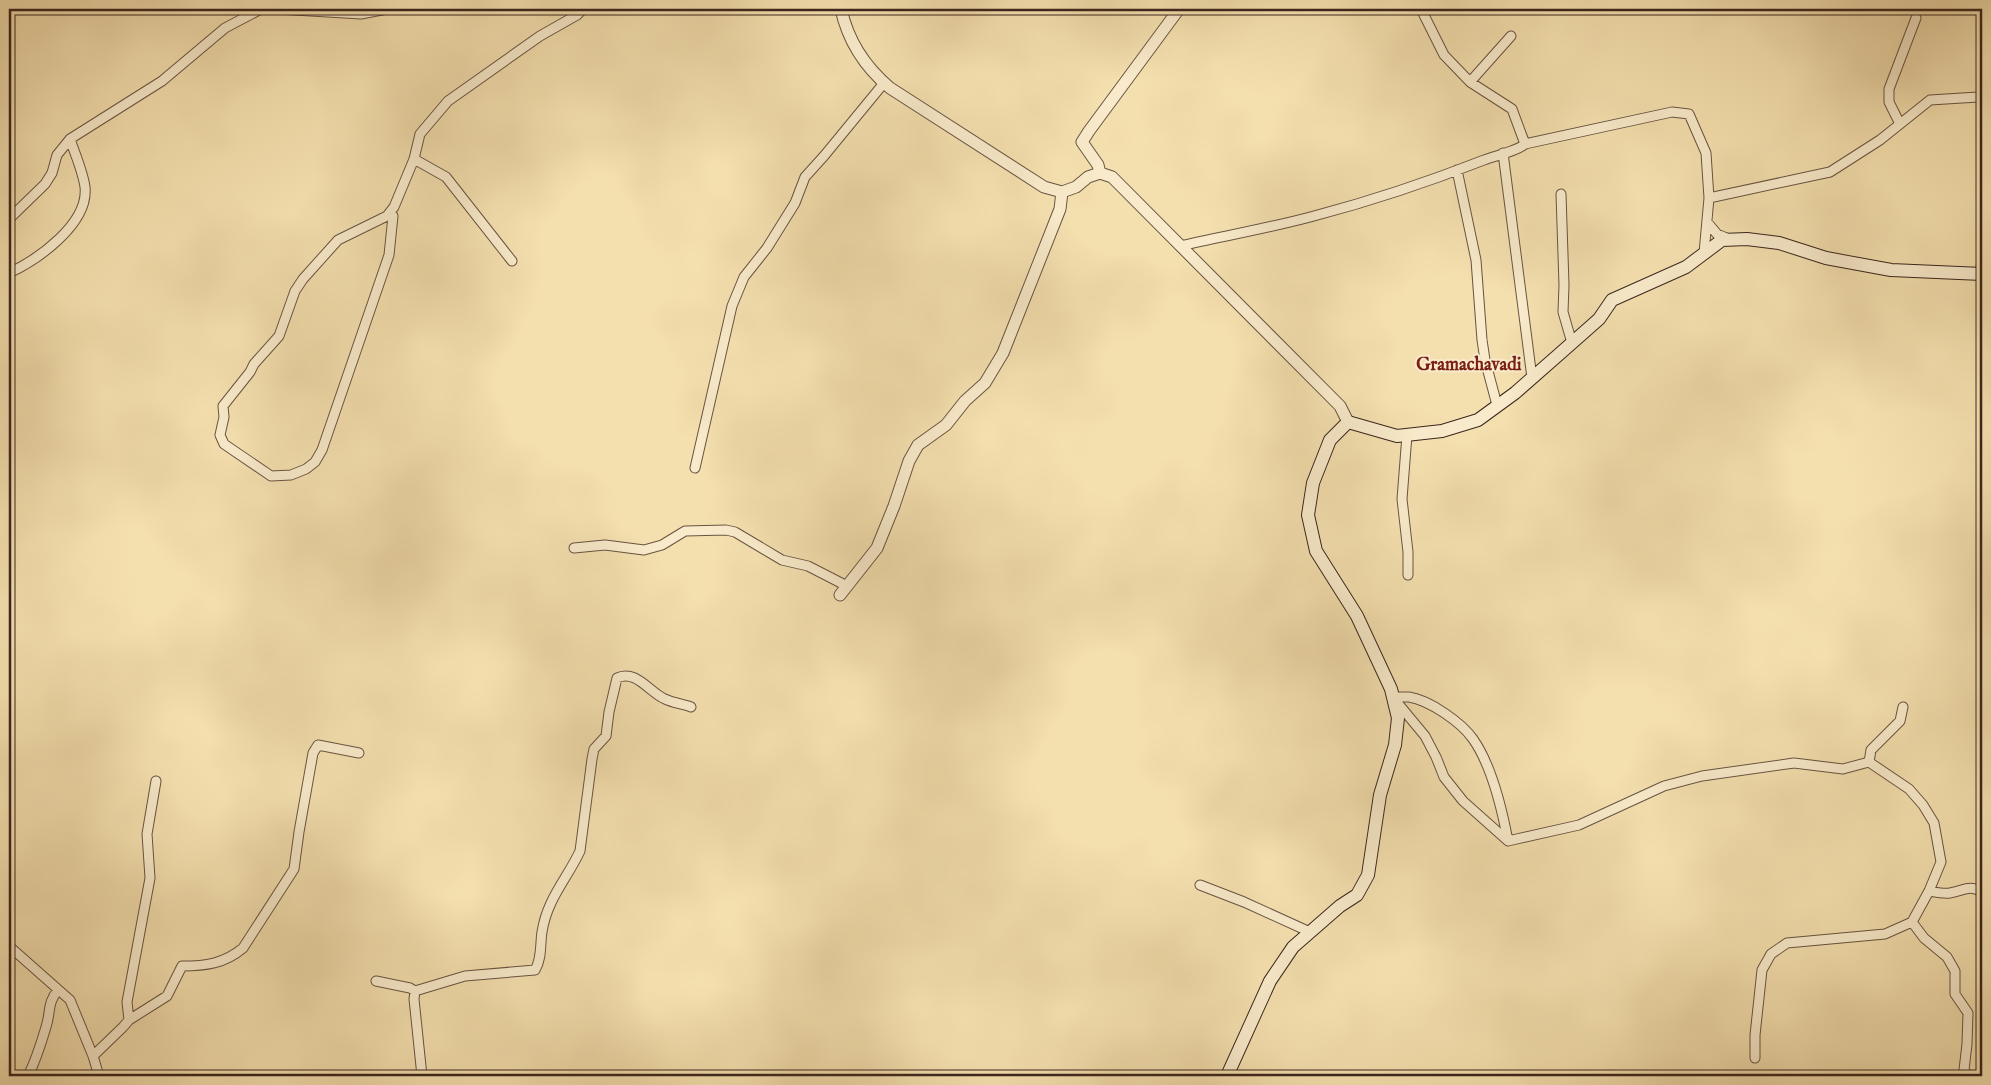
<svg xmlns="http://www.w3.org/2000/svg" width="1991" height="1085" viewBox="0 0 1991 1085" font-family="'IM FELL English',serif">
<rect width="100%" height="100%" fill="#f4dfae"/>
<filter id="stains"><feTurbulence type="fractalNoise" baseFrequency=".004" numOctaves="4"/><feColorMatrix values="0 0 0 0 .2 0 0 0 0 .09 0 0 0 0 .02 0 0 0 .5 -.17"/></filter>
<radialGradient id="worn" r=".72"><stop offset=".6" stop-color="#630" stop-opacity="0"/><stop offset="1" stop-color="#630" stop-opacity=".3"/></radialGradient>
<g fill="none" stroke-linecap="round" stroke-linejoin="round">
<g stroke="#685442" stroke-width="11">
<path id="minor" d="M277,9l84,5 26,-5
M1421,9l23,46 26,27 42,27 13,35
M1470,82l41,-46
M1900,124l-11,-22v-13l27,-71
M1503,153l29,225
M414,159l32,18 66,84
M1457,170l19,90 6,80 3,20 12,45
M1561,194l3,91 -1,27 9,31
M387,216h6l-4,39 -67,195 -7,12 -9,7 -15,6 -20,1 -47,-32 -4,-9 4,-18 -1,-11 27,-34 4,-8 25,-28 16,-45 8,-12 35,-39 49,-24 7,-9 20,-48 6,-25 28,-33 92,-65 37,-21 6,-6
M9,219l36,-35 7,-11 5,-18 13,-16 92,-58 63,-53 36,-19
M1707,222l10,12 12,5
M1180,246c44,-10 90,-18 134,-30 57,-15 114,-34 170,-56 10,-4 34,-9 41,-16l147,-32 17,2 17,39 3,45
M1704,253l5,-55 121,-26 50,-32 50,-40 48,-3 4,-3
M9,273c28,-13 80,-49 76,-86 -2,-15 -10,-33 -15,-48
M1980,274l2,-13
M1407,435l-5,64 6,53v23
M695,468l37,-162 12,-29 23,-29 28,-45 10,-26 19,-21 60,-73
M574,548l31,-3 39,5 18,-5 23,-14 41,-1 9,2 47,28 26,6 39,20
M1393,697c5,0 11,0 16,0 20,3 52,25 64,42 19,27 29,70 35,102
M1396,701l29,35 11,21 8,20 19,24 45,40 71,-16 85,-39 38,-10 92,-13 49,6 26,-7
M1200,885l44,17 66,30
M1929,891c6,1 14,3 21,2 14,-2 18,-9 32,-1
M1912,922l12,16 23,19 8,14v23l13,19 -1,31 -3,26 5,6
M9,946l61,54 23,56 6,20
M376,981l34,7 5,3 50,-15 70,-6c7,-11 5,-26 7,-38 5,-33 25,-53 38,-81l12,-92 2,-10 12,-13 3,-24 8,-34c19,-9 32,14 48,21 8,4 18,5 26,8
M415,991l-1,8 8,77
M129,1020l-2,-18 23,-124 -3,-44 9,-53
M93,1056l30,-29 6,-7 38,-24 15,-30c23,0 42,-2 61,-18l51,-79 5,-37 14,-79 5,-8 41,8
M1755,1058v-23l7,-65 9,-16 16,-11 98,-9 27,-12 17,-31 12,-29 -7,-39 -11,-18 -14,-16 -40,-27 2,-12 29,-29 3,-14
M28,1076c8,-16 13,-32 18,-49 5,-15 1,-24 12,-37"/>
</g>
<g stroke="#685442" stroke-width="13">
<path id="tertiary" d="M841,9c7,32 24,58 49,79l154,99 18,5 14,-5 12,-10 12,-4 12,4 228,229 8,16
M1100,173l-2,-8 -16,-23 7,-11 90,-122
M840,595l37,-47 17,-42 15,-45 9,-16 28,-20 19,-24 20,-18 18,-30 57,-144 2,-17"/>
</g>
<g stroke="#3a261e" stroke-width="14">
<path id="secondary" d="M1227,1076l43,-95 23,-34 47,-41 17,-11 11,-20 12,-80 15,-50 3,-27 -7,-29 -34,-73 -41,-65 -8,-36 5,-32 17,-43 18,-18 49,14 45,-5 36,-11 37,-27 41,-36 43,-38 13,-19 74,-33 36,-27 25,-1 32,4 47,15 65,12 91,4"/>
</g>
<use href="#minor" stroke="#f8eaca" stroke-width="9"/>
<use href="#tertiary" stroke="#f8eaca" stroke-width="11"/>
<use href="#secondary" stroke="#f8eaca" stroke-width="12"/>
</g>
<g text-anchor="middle" stroke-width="4" stroke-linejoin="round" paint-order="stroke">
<g font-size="18" font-weight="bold" fill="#7a1f14" stroke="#f8eaca">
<text x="1469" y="370">Gramachavadi</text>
</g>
</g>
<rect width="1991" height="1085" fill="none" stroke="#f4dfae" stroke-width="30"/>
<rect x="10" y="10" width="1971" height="1065" fill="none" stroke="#3a261e" stroke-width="2.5"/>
<rect x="15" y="15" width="1961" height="1055" fill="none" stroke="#3a261e"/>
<rect width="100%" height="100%" filter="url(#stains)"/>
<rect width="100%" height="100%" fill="url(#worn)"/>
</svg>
